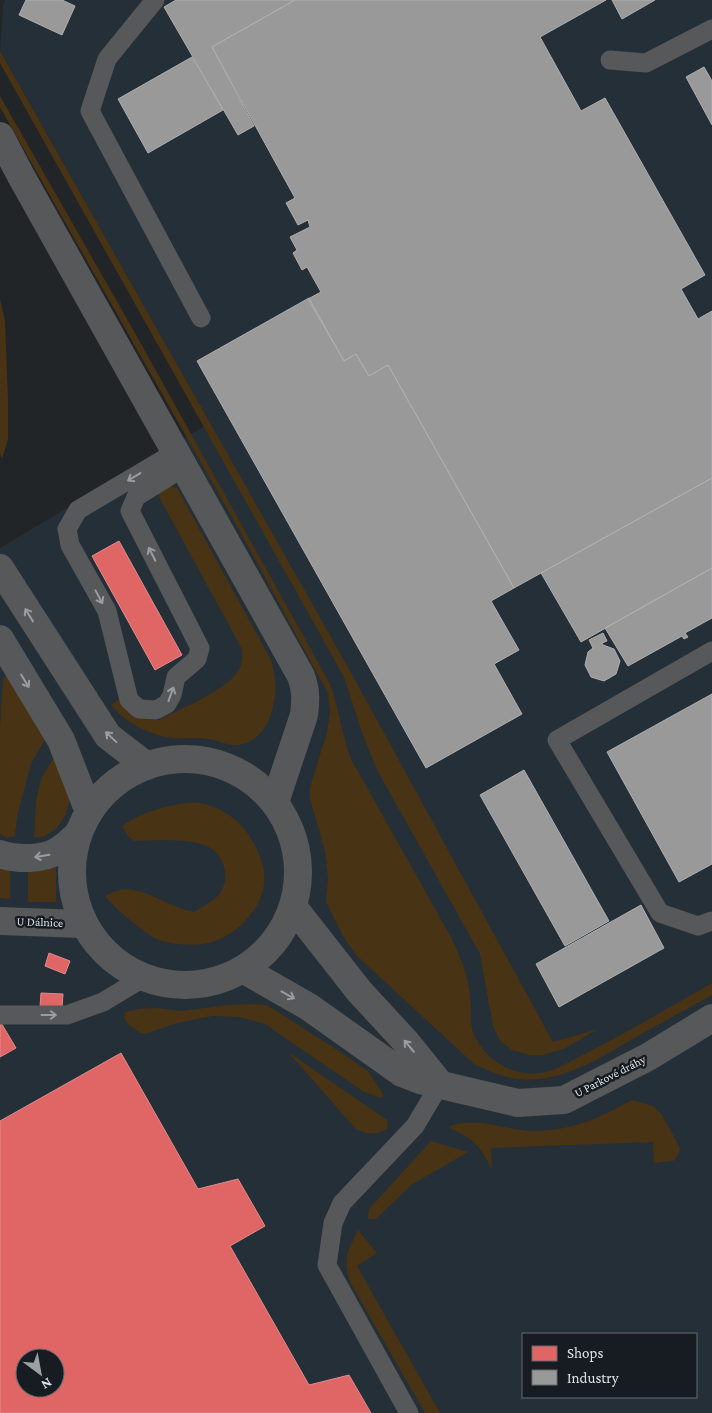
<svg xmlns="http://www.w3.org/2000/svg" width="712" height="1413" viewBox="0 0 712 1413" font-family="'Crimson Pro',serif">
<rect width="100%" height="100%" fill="#222528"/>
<path fill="#252f37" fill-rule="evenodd" d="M5,0h707v1413h-712v-865l210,-125 -210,-372 3,-45zM523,1334h173v63h-173zM25,1358h30v30h-30z"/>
<path fill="#483315" d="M0,51l349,618 204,373 45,-13 -34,20 -21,6h-14l-17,-5 -12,-9 -7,-15 -13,-72 -103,-184 -15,-37 -18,-56 -344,-614z
M0,96l135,237 195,351c9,25 12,51 21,75l101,180c8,18 17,37 18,57 2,13 -1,30 5,41 13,25 37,39 66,36 13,-2 26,-10 38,-16 45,-23 89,-49 133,-74v12c-25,14 -49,27 -74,41 -35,20 -74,47 -117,43 -17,-1 -32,-8 -47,-15l-117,-108 -13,-18 -18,-36 2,-24 -3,-27 -15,-52v-12l17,-55 3,-20 -2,-19 -86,-158 -242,-428z
M0,299l5,22 3,79v39l-6,20 -2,-5z
M166,485l11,3 94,172c10,28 4,80 -33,85 -11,1 -20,-5 -30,-6 -11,-2 -23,0 -35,-1 -24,-3 -46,-14 -62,-33l10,-7c13,15 17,22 38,22 21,-11 68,-30 79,-49 5,-6 4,-14 4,-22l-83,-152v-5z
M7,674l40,62 -16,28 -14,53 -2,19 -8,2 -7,-4v-107l3,-47z
M55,755l15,43 -4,16 -9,14 -12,8 -11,2 2,-37 5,-22z
M196,802c25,5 45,17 57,40 7,12 12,26 11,40 0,22 -23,48 -42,56 -17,9 -42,8 -60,3 -14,-4 -48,-33 -57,-45 26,-16 47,1 70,10 6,3 13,4 19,6 8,-5 20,-11 26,-19 12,-16 3,-42 -16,-48 -22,-7 -48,-4 -70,-4l-6,-5 -6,-10c20,-15 50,-22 74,-24z
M56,864v38h-28v-34z
M0,867l10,2v30l-10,-1z
M247,1004l20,1 78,50 23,16 16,25 -3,2 -17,-6 -99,-68 -26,-7 -27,-1 -35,7 -31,11 -5,-1 -12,-8 -5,-7 1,-6 13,-3 18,-1 26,3 37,-5z
M288,1052l99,68 1,3 -1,6c-12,6 -19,6 -31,0z
M632,1100l21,6 9,9 18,33 -2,7 -5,6 -19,2 -1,-21 -162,6 1,22c-11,-24 -20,-32 -44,-43 30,-12 57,4 87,4 40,-1 63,-13 97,-31z
M431,1141l37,11 -57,33 -35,34h-8l1,-10z
M358,1230l19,23 -20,13 83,147h-15l-75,-131c-8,-22 -2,-32 8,-52z"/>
<path fill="#e06666" stroke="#df8b8c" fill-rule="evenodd" d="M119,541l63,114 -27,15 -63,-114z
M49,953l21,8 -5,13 -20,-8z
M41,993l22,1 -1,14 -22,-1z
M0,1021l16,27 -16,9z
M121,1053l77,136 40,-10 27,47 -35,20 79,139 40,-10 22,38h-371v-292zM25,1358h30v30h-30z"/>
<path fill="#999" stroke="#adafb0" d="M26,0h36l13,6 -13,29 -43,-20z
M176,0h119l-83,47 42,79 -16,9 -74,-128z
M295,0h311l-66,37 41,74 24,-13 100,177 -24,14 17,30 14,-8v167l-198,110 -126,-223 -19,11 -13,-22 -12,7 -36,-62 13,-7 -14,-25 -5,3 -9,-17 4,-3 -7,-13 20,-10 -2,-7 -10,5 -12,-22 9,-5 -83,-151z
M612,0h43l-33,19z
M192,57l31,53 -75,43 -30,-54z
M704,67l8,14v44l-26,-48z
M309,298l35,63 12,-7 13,22 19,-11 126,223 -23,13 28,49 -25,14 28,50 -96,54 -229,-407z
M712,478v90l-131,74 -40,-69z
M712,568v50l-27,15 3,4 -4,2 -2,-3 -54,30 -23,-38z
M603,633l4,8 -5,2 1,2 11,4 6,12 -4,13 -12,7 -13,-4 -6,-12 3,-13 5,-4 -4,-8z
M712,694v170l-33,18 -72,-130z
M524,770l85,151 -44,25 -85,-151z
M641,905l23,43 -105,59 -23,-43z"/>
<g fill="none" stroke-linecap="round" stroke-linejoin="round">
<path stroke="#56585a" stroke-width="19" d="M155,0l-48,59 -17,52 111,207
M610,60l36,3 66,-34
M176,452l-98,58 -11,19 3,16 37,66 22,89 10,9 17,1 11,-6 5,-9 4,-18 21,-18 3,-11 -70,-137 6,-14 48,-30
M712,651l-155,89 103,173 38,13 14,-5
M0,1015h67l36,-13 43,-26
M409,1413l-82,-148 6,-42 9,-20 73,-77 25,-42"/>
<path stroke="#56585a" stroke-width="28" d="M0,854c17,6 43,6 59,-4 7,-4 13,-10 19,-16
M294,908l65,83 48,52 33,41
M0,921l81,3
M246,971l63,36 93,66 18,7 98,23 46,-3 84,-43 64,-39"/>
<path stroke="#56585a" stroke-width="28" d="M0,136l21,40 280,500c5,14 5,24 3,39l-29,87
M0,568l108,168 39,30
M0,639l61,101 28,72
M72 872a113 113 0 1 1 226 0a113 113 0 1 1-226 0Z"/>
</g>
<defs><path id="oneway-shaft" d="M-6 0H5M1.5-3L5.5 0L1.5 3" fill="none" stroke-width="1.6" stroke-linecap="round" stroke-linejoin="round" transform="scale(1.25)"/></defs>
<g stroke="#9a9da0">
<use href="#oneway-shaft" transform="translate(134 477) rotate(149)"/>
<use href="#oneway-shaft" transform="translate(152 554) rotate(-117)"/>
<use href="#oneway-shaft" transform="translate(99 597) rotate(62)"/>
<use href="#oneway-shaft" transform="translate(29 615) rotate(-122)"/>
<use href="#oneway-shaft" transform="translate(25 681) rotate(59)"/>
<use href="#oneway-shaft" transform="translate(171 694) rotate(-70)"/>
<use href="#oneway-shaft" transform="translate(111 737) rotate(-137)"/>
<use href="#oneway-shaft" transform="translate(42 856) rotate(171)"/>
<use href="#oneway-shaft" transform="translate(288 995) rotate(29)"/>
<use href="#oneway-shaft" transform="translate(49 1015)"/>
<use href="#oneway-shaft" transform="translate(409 1046) rotate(-130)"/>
</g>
<g text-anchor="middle" stroke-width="5" stroke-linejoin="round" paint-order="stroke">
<g font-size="12" fill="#dde2e5" stroke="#161c21">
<text transform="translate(40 922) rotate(2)" y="4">U Dálnice</text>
<text transform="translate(610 1076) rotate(-27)" y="4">U Parkové dráhy</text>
</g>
</g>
<rect x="522" y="1333" width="175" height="65" fill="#161c21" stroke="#666b6f"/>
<rect x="532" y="1346" width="25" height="15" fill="#e06666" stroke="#666b6f"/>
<text x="567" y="1358" font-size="15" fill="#dde2e5">Shops</text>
<rect x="532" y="1370" width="25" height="15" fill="#999999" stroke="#666b6f"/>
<text x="567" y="1383" font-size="15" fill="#dde2e5">Industry</text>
<g transform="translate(40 1373) rotate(148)"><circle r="24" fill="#161c21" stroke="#666b6f"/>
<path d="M0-4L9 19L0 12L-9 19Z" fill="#9ca0a3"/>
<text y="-8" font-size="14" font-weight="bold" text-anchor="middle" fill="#dde2e5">N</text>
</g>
</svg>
